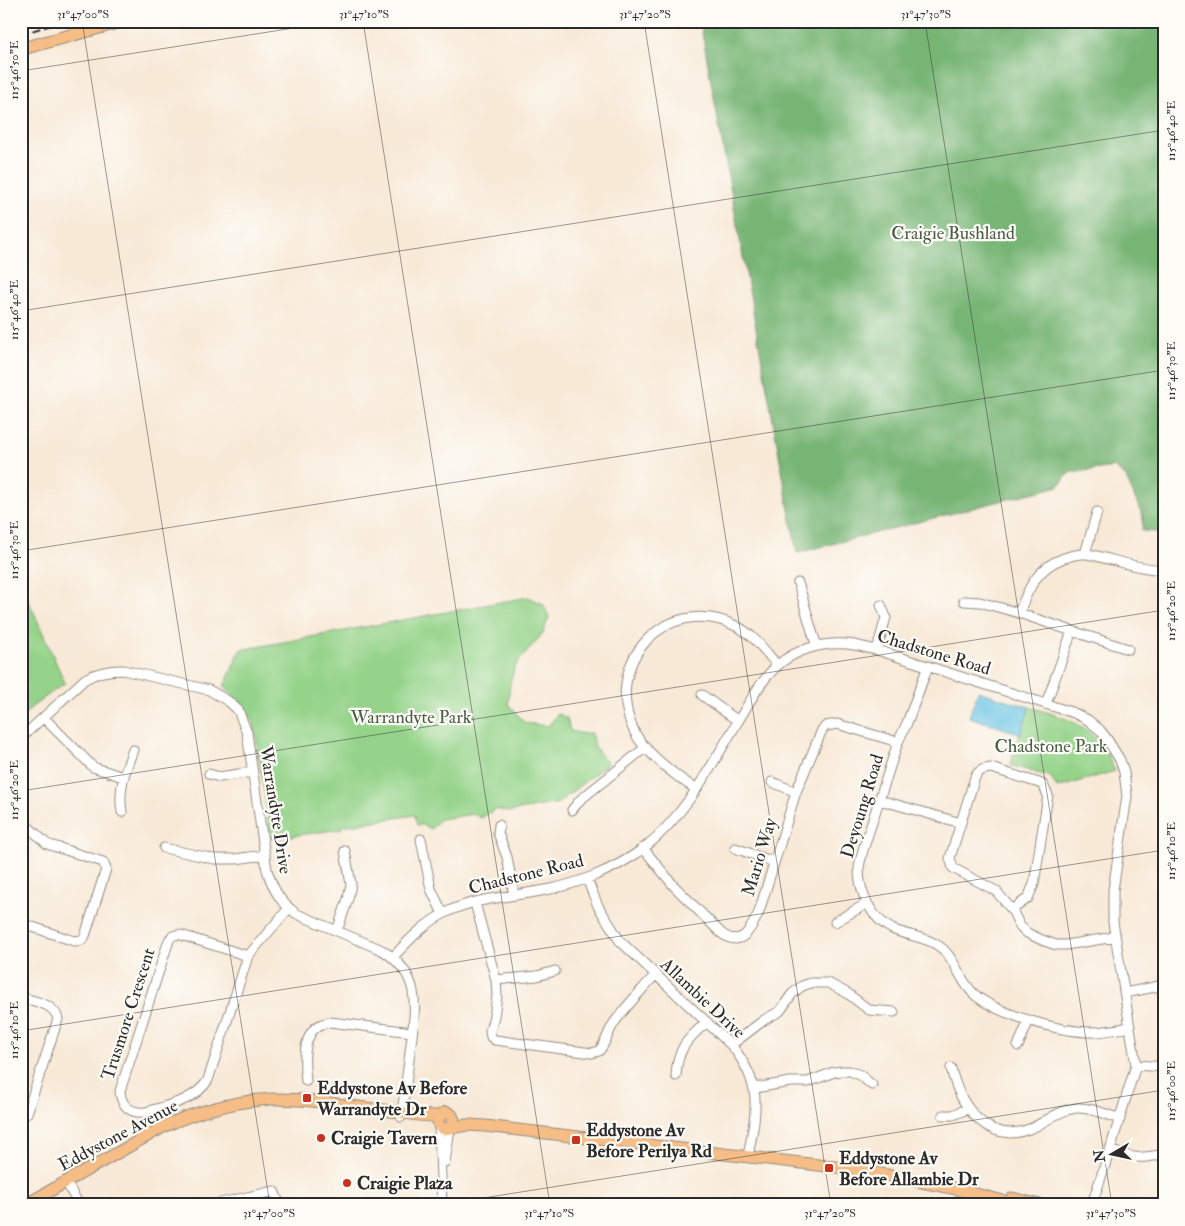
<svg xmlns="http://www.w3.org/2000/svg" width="1185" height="1226" viewBox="0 0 1185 1226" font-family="'IM FELL Double Pica',serif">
<rect width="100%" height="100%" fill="#fdfcf7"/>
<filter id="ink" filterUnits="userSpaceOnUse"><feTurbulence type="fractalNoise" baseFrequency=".02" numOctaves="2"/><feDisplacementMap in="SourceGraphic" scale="10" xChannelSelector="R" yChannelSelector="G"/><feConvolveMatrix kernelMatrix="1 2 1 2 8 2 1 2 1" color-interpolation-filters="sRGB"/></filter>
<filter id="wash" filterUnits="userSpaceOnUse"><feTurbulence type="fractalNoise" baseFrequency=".0096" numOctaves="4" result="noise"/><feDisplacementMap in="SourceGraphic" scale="20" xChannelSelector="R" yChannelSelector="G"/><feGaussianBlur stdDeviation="1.12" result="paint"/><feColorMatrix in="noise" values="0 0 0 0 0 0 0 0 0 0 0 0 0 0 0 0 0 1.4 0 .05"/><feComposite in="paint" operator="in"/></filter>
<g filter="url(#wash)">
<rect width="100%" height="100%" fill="#f8e9d7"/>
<path fill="#94d389" stroke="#607f5a" d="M21,588h2l42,95 -32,23 -12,12z
M528,597l15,7 6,13 -6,16 -28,33 -5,17 -2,21 17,19 23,3 10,-12 9,4 3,13 15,3 6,-2 3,14 14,17 -50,40 -50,9 -12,-3 -15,9 -7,-4 -34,5 -9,10 -8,-4h-6l-2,-10 -74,11v3l-70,10 -17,-116 -12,-20 -18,-16 16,-37z
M1029,707c28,8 59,16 76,43 4,7 7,15 10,21l-58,17 -6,-11 -41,-12z"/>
<path fill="#77b575" stroke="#517050" d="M700,21h464v509l-7,2 -15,-1 1,-15 -18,-40 -11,-9 -45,6 -10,13 -262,67z"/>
<path fill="#65c2e3" stroke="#487687" d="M978,691l51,16 -8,27 -52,-17z"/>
</g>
<g filter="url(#ink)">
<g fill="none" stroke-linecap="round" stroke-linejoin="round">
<g stroke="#928a81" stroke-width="11">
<path id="minor" d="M1085,554l12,-42
M798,583c7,21 11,42 19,63
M964,601l16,1 39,11
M1072,631l56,18
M877,650l9,-33 -5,-12
M928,666l-21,57 -9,19 -35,108c-1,6 -4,13 -4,19 0,24 12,49 33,60 15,7 33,7 47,17 17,12 20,35 35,48 24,21 87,38 119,38 12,0 25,-3 37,-5
M702,695l36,26
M1046,704l26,-73 -53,-18c9,-25 19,-46 45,-55 7,-2 16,-5 23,-4 26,5 50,15 77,16
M44,718l49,49 30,10
M21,738l64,-59c12,-7 24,-9 38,-9l86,20 19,11 10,9 9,23 20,137c6,19 13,33 30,44l85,36c42,26 33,60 28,102 -3,22 -5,44 -9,65
M209,774l10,3 33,-5
M772,782l24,10
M696,789c-18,-11 -51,-37 -61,-56 -35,-69 31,-141 101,-107 17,8 29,25 41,39
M880,800l81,23
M572,810l8,-10 66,-53
M122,812c-4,-23 3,-41 11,-62
M21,820l26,24 56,18 3,7 -21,67 -3,4 -8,1 -53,-18
M499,825l-1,8 9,24 7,38
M421,839l10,50 12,25
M164,848l50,11h21l30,-4
M643,848l31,38 47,47c21,16 30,-4 38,-21l37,-120 26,-62 4,-4 11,-2 61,18
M735,848l39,14
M587,879l11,27 22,35 111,104c32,39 26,64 17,111
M475,903l21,77 1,16 -3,20 -4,15 1,6 4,3 97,13 7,-2c7,-8 9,-19 15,-28 12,-17 27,-32 41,-48
M1012,910l16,-12 6,-14 14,-89 -5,-10 -4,-2 -48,-15c-8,1 -12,2 -16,9l-25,81 3,10 43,23 16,19 8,16 7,7 15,7 14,5h10l48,-8
M835,922l31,-18
M337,931l11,-32 3,-15 -6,-33
M248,956l-40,124c-13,21 -40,25 -62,32 -15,2 -25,-6 -26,-21l49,-151c3,-5 6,-6 12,-5l67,21 41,-48
M393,957c16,-17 31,-33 52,-44 28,-15 64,-16 95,-22 36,-6 75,-21 104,-43 43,-34 68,-84 96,-130 11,-18 21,-38 37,-52 18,-17 47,-24 70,-22 10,1 20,4 30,6l197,63 14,7 12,10 7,9 13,21 4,12 3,24 -14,94v32l23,143 -26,85 -16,48 -4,7
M496,980l41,-4 18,-5
M1125,993l39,-8
M21,997c14,5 33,6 37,22l-31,94 -6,5
M731,1045l33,-25 16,-9 12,-17 10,-8 9,-3h17l19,10 22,17 25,2
M1018,1046l11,-26
M1136,1065l28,2
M951,1068c9,39 38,80 83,59 14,-7 29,-19 45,-19 14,0 29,7 41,11
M676,1076c1,-27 11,-37 31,-54
M306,1081c-2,-16 -4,-45 12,-55 3,-2 8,-3 12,-4l82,10
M755,1088l35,-6h18l26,-10 8,-1h8l10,4 12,10
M943,1115h10l14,-6
M439,1126l3,79
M1110,1150c23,9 30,9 54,4
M445,1162l5,-34
M66,1182l13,23
M212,1205l62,-14 6,14"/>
</g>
<g stroke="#928a81" stroke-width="13">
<path id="major" d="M451,1126l3,-6 -3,-6 -5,-2 -6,3 -2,7 1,4 5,3 23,-4 18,1 376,44 91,18 67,17
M1012,1198l28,7
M25,1205l140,-79c32,-15 71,-25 107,-27 34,-1 69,6 103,10 21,2 43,8 64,7"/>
</g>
<g stroke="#928a81" stroke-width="14">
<path id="highway" d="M21,49l102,-28"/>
</g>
<use href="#minor" stroke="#fff" stroke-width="9"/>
<use href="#major" stroke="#f6be86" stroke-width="11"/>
<use href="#highway" stroke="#f6be86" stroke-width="12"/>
<path stroke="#2b2b2b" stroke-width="2" stroke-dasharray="8 4" stroke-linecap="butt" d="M21,34l44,-13"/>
</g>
</g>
<path fill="none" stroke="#2b2b2b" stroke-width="1" stroke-opacity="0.45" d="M82,21l188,1184M363,21l187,1184M644,21l187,1184M925,21l187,1184M21,71l317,-50M21,311l1143,-181M21,551l1143,-181M21,791l1143,-181M21,1031l1143,-181M439,1205l725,-115"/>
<g fill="#c8321e" stroke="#fdfcf7" stroke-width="2">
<rect x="302" y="1093" width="10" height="10" rx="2.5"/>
<circle cx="321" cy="1138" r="5"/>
<rect x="571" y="1135" width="10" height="10" rx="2.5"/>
<rect x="824" y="1163" width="10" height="10" rx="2.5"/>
<circle cx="347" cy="1183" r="5"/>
</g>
<g text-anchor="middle" stroke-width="4.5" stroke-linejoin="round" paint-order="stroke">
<g font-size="18" fill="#4a5d47" stroke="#fdfcf7">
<text x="953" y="239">Craigie Bushland</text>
<text x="411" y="723">Warrandyte Park</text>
<text x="1051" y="752">Chadstone Park</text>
</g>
<g font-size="18" fill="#2b2b2b" stroke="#fdfcf7">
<text transform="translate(934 652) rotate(17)" y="6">Chadstone Road</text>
<text transform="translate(862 806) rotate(-73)" y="6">Deyoung Road</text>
<text transform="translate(276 810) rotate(81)" y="6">Warrandyte Drive</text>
<text transform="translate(759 857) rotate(-73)" y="6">Mario Way</text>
<text transform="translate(526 874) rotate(-14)" y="6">Chadstone Road</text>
<text transform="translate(703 998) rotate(43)" y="6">Allambie Drive</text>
<text transform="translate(128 1014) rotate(-72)" y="6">Trusmore Crescent</text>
<text transform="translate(118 1135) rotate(-28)" y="6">Eddystone Avenue</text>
</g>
<g font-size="18" font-weight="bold" fill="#2b2b2b" stroke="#fdfcf7" text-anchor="start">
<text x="317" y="1094">Eddystone Av Before<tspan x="317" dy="21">Warrandyte Dr</tspan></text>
<text x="586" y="1136">Eddystone Av<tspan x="586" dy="21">Before Perilya Rd</tspan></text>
<text x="331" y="1144">Craigie Tavern</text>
<text x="839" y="1164">Eddystone Av<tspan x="839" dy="21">Before Allambie Dr</tspan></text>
<text x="357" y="1189">Craigie Plaza</text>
</g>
</g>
<rect width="1185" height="1226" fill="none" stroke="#fdfcf7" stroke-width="55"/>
<g transform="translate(1112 1154) rotate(261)" stroke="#fdfcf7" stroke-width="4" paint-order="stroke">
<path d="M0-4L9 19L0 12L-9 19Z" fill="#2b2b2b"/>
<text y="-8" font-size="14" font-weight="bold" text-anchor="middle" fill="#2b2b2b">N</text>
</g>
<rect x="28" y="28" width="1130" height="1170" fill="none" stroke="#2b2b2b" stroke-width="2"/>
<g font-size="12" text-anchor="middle" fill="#2b2b2b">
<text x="83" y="18">31°47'00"S</text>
<text x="364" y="18">31°47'10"S</text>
<text x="645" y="18">31°47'20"S</text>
<text x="926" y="18">31°47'30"S</text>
<text transform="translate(14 70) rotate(-90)" y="4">115°46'50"E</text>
<text transform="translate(1171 131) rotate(-90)" y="4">115°46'40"E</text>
<text transform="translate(14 310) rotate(-90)" y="4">115°46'40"E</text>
<text transform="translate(1171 371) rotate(-90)" y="4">115°46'30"E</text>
<text transform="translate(14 550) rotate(-90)" y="4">115°46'30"E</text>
<text transform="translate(1171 611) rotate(-90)" y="4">115°46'20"E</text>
<text transform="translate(14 790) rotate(-90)" y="4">115°46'20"E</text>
<text transform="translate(1171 851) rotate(-90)" y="4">115°46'10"E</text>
<text transform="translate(14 1030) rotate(-90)" y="4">115°46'10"E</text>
<text transform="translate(1171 1091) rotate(-90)" y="4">115°46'00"E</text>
<text x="269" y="1217">31°47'00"S</text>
<text x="549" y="1217">31°47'10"S</text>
<text x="830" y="1217">31°47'20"S</text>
<text x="1111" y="1217">31°47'30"S</text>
</g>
</svg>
